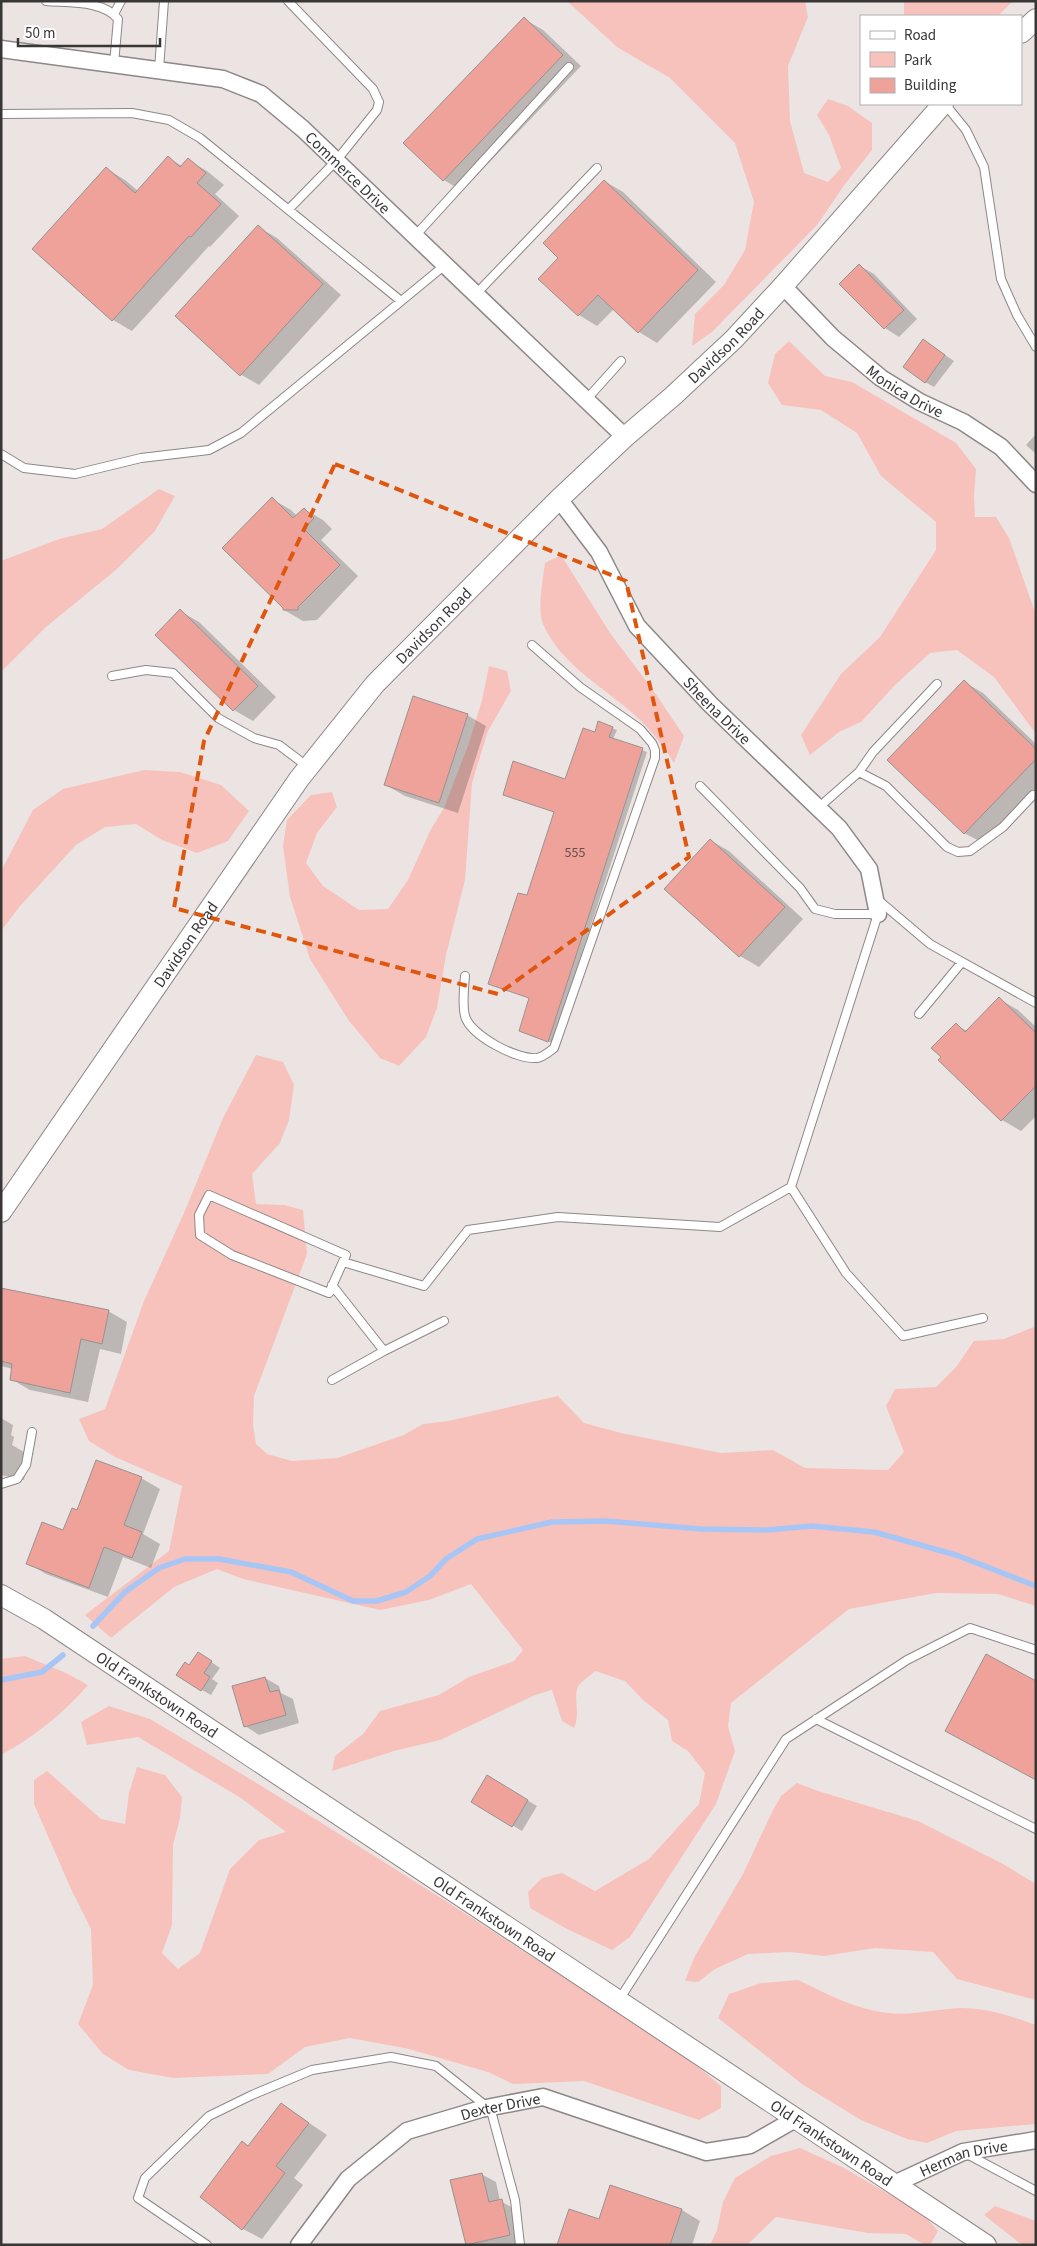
<svg xmlns="http://www.w3.org/2000/svg" width="1037" height="2246" viewBox="0 0 1037 2246" font-family="'Source Sans 3',sans-serif">
<rect width="100%" height="100%" fill="#ebe4e3"/>
<path fill="#f8c2bc" d="M567,1h238l3,16 -20,49 2,55 14,52 24,9 13,-14 -12,-33 -12,-20 11,-16 20,7 24,17v27l-27,34 -28,41 -105,107 -20,14 3,-32 29,-29 21,-35 9,-48 -19,-59 -65,-65 -53,-31z
M904,1h109l-15,15h-94z
M789,341l36,35 27,6 104,61 20,26 -2,27 1,21h21l13,21 27,77v119l-42,-57 -37,-27 -27,3 -35,32 -34,37 -22,10 -29,23 -9,-20 40,-61 39,-37 56,-87v-28l-55,-46 -24,-43 -36,-23 -39,-5 -14,-22 7,-29z
M159,489l16,7 -20,35 -38,38 -71,58 -45,45v-111l58,-22 43,-10z
M561,555l49,78 45,60 29,43 -10,27c-10,-16 -22,-32 -36,-45 -32,-30 -77,-52 -95,-94 -6,-15 0,-45 2,-61z
M489,666l18,5 4,20 -23,40 -16,52 -7,97 -19,75 -9,53 -11,29 -27,29 -19,-8 -31,-37 -39,-62 -20,-62 -7,-51 4,-26 24,-25 21,-3 5,15 -20,26 -11,30 17,23 36,24 29,-1 20,-29 23,-51 13,-21 25,-65 13,-43z
M144,770l36,2 41,13 28,26 -21,30 -31,12 -35,-13 -26,-16 -31,3 -29,18 -56,61 -19,25v-60l32,-61 30,-21z
M256,1055l27,7 11,23 -5,35 -9,23 -28,31 4,30 28,1 19,5 4,44 -53,142 -1,29 3,19 11,10 25,7 45,-3 67,-23 19,-11 25,-3 110,-25 26,27 37,10 100,20 52,-3 32,18 83,2 16,-18 -18,-46 9,-17 41,-2 20,-20 18,-26 30,-2 32,-13v280l-38,-12 -62,-1 -87,16 -118,94 -3,23 7,25 -19,53 -86,133 -18,13 -45,-21 -37,-21 -2,-16 14,-14 20,-5 33,18 54,-32 50,-55 6,-31 -17,-22 -16,-10 -4,-21 -25,-20 -18,-19 -30,-10c-4,4 -12,9 -16,14 -7,10 2,28 -5,43l-12,-7 -10,-31 -17,5 -95,45 -46,11 -62,20 3,-15 28,-22 17,-23 59,-16 30,-18 45,-16 9,-11 -52,-66 -42,16 -49,10 -137,-31 -26,-10 -43,18 -63,51 -26,-23 84,-64 13,-65 -67,-29 -26,-16 -10,-22 26,-10 39,-108 40,-88 39,-95z
M25,1656l41,17 22,12c-24,28 -54,52 -87,70v-96z
M109,1706l41,13c130,77 258,157 384,239 63,41 130,78 187,128v22l-22,12 -115,-39 -71,3 -25,-12 -79,-23 -59,-11 -45,9 -37,27 -95,4 -44,-8 -26,-16 -25,-30 15,-39 -2,-56 -20,-40 -37,-85v-24l13,-9 54,48 24,5 4,-31 8,-26 28,8 17,22 -2,21 -7,27 -1,80 -10,28 16,16 22,-16 30,-84 29,-29 27,-8 -45,-34 -103,-61 -51,8 -6,-23z
M797,1783l21,8 100,30 85,43 33,20v116l-79,-21 -24,-27 -58,-4 -51,8 -34,-4 -42,2 -33,15 -17,13 -13,-1 10,-25 48,-82 29,-62 9,-16z
M798,1980c25,12 51,26 78,31 31,7 56,-2 85,-3 25,0 51,8 75,17v99l-80,7 -29,12 -20,-4 -46,-19 -59,-36 -84,-66 11,-24 32,-11z
M800,2148l44,20 79,46 15,17 -8,14h-5l-19,-11 -38,-1 -92,-16 -29,28h-37l7,-15 6,-28 12,-24 36,-22z
M995,2206l41,15v24h-14l-38,-30z"/>
<path fill="#0003" d="M524,19l19,11 38,36 -119,125 -18,-11z
M168,158l14,8 6,-6 19,11 17,14 -9,9 24,22 -29,31 -1,-1 -77,85 -19,-11 -6,-151 18,11 13,11z
M604,181l19,11 93,90 -59,61 -18,-11 -25,-23 -17,17 -18,-11 -19,-57z
M258,227l19,11 64,57 -82,90 -19,-11z
M860,266l14,8 43,45 -18,18 -14,-9 -44,-44z
M924,341l30,20 -20,26 -9,-5z
M1036,434v20l-10,-9z
M272,499l19,11 6,6 7,-7 19,11 9,9 -11,11 37,36 -41,44 -14,1 -19,-11z
M180,611l19,11 77,75 -23,24 -19,-11 -78,-75z
M964,682l19,11 53,51v45l-53,54 -19,-10z
M467,715l19,11 -28,87 -53,-17 -19,-11z
M599,723l18,7 -4,9 34,13 -94,291 -29,-11 7,-34 -3,-101 27,-85 -51,-17 62,-14 30,-47z
M710,840l19,11 74,68 -44,48 -19,-11 -74,-67z
M999,999l19,11 18,17v89l-15,15 -19,-11 -62,-60 16,-35 11,6z
M1,1289l107,22 19,11 -6,32 -21,-5 -12,53 -58,-12 -19,-11 2,-10 -12,-3z
M1,1418l12,7 -2,10 3,2 -2,8 17,10 -5,25 -23,-5z
M141,1478l19,11 -17,45 17,10 -9,24 -28,-11 -15,40 -62,-23 -18,-11 36,-31 14,-20z
M207,1659l13,9 -8,11 6,4 -7,12 -9,-5 -12,-24z
M265,1678l14,8 2,7 12,6 6,24 -40,12 -14,-9z
M488,1777l49,29 -15,25 -49,-30z
M281,2104l46,31 -33,43 9,7 -41,54 -19,-10 6,-82z
M481,2174l15,8 4,19 15,8 9,34 -9,2 -48,-1z
M682,2210l18,11 -8,24h-134l41,-24z"/>
<g fill="none" stroke-linecap="round" stroke-linejoin="round">
<path stroke="#a7c6f5" stroke-width="5.5" d="M93,1626l32,-34 34,-24 26,-9h34l72,13 62,29h24l29,-9 24,-16 16,-17 31,-20 75,-17 54,-1 95,8 65,1 46,-4 62,6 82,23 80,31
M1,1680l41,-8 21,-17"/>
</g>
<path fill="#efa29a" stroke="#989291" d="M524,17l39,38 -120,126 -40,-38z
M168,156l12,11 8,-9 18,15 -9,10 24,21 -30,33 -2,-1 -77,85 -80,-72 74,-82 29,26z
M604,180l94,90 -60,63 -40,-38 -20,21 -40,-37 20,-21 -15,-15z
M258,225l65,59 -83,92 -65,-60z
M859,264l45,46 -20,19 -45,-45z
M923,339l22,16 -20,28 -22,-16z
M272,497l21,21 11,-10 10,10 -10,11 36,36 -42,42v3h-15v-2l-61,-60z
M180,609l78,77 -25,25 -78,-76z
M964,680l72,69v10l-72,75 -77,-74z
M413,696l55,18 -29,89 -55,-18z
M598,721l15,6 -4,10 34,11 -95,294 -29,-11 10,-33 -41,-14 30,-91 9,2 27,-83 -51,-17 10,-34 52,18 18,-51 12,4z
M710,839l75,68 -46,50 -75,-68z
M999,997l37,36v53l-35,35 -63,-61 3,-3 -10,-9 25,-25 9,9z
M1,1288l108,22 -7,34 -21,-5 -11,54 -60,-13 2,-16 -11,-3z
M96,1460l46,17 -18,48 18,7 -10,26 -28,-11 -15,41 -63,-24 16,-42 21,8 9,-22 5,2z
M198,1652l14,9 -8,12 6,4 -9,14 -25,-16 9,-13 4,3z
M986,1654l50,27v99l-91,-49z
M265,1677l5,15 9,-2 7,25 -42,12 -12,-41z
M487,1775l41,25 -16,27 -41,-25z
M281,2103l28,20 -33,43 9,7 -43,57 -42,-33 42,-56 6,5z
M482,2173l7,29 13,-3 8,36 -44,10 -16,-65z
M610,2185l72,24 -12,36h-113l12,-36 30,10z"/>
<g fill="none" stroke-linecap="round" stroke-linejoin="round">
<g stroke="#8d8786" stroke-width="10">
<path id="service" d="M46,1c22,2 57,-1 72,18l-4,45
M288,1l85,88 6,13 -2,8 -41,51 -47,48
M114,14l7,-13
M159,69l5,-68
M945,104l21,26 18,37 17,112 16,36 19,32
M1,114l131,-1 37,7 31,18 201,163
M415,236l154,-169
M476,294l121,-126
M586,400l35,-39
M1,454l23,14 51,6 66,-16 68,-8 32,-17 204,-168
M112,676l34,-6 27,3 45,45 36,20 25,7 29,22
M859,772l27,14 61,61 11,5 12,-1 33,-24 30,-32
M818,808l41,-36 14,-20 64,-68
M877,899l53,45 106,59
M465,976c-1,13 -3,27 0,40 6,20 52,44 72,42 6,-1 12,-6 17,-10l101,-290v-8l-3,-7 -12,-14 -60,-42 -48,-42
M919,1014l43,-52
M791,1187l55,86 57,63 80,-18
M209,1195l137,60 -17,38 -97,-38 -32,-20 -1,-20z
M343,1262l81,24 44,-56 90,-13 162,10 71,-40 87,-273h-43l-20,-5 -15,-21 -100,-102
M332,1285l52,66 60,-30
M332,1380l52,-29
M1,1484l16,-5 9,-14 6,-33
M816,1719l220,110
M619,2000l167,-261 121,-79 63,-32 66,22
M490,2107l25,93 5,45
M967,2154l69,37
M207,2245l-69,-47 7,-20 64,-62 43,-21 60,-25 79,-13 45,9 50,40"/>
</g>
<g stroke="#8d8786" stroke-width="19">
<g id="minor">
<path id="s1" d="M1,49l222,30 38,15 42,35 322,308"/>
<path id="s2" d="M783,286l50,52 48,40 39,24 43,20 38,25 35,37"/>
<path id="s3" d="M559,499l40,53 38,74 73,78 129,124 30,41 9,45"/>
<path id="s4" d="M894,2184l69,-32 73,-12"/>
<path id="s5" d="M299,2245l49,-66 59,-48 74,-22 62,-12 163,55 44,-7 47,-27"/>
</g>
</g>
<g stroke="#8d8786" stroke-width="22">
<g id="tertiary">
<path d="M1021,33l15,-14"/>
<path id="s6" d="M1,1212l298,-433 76,-95 184,-185 66,-62 48,-41 61,-57 49,-53 160,-182"/>
<path id="s7" d="M1,1595l43,24 942,626"/>
</g>
</g>
<use href="#service" stroke="#fff" stroke-width="8"/>
<use href="#minor" stroke="#fff" stroke-width="16"/>
<use href="#tertiary" stroke="#fff" stroke-width="20"/>
</g>
<path fill="none" stroke="#df570e" stroke-width="4" stroke-dasharray="10 6" stroke-linejoin="round" d="M335,464l291,117 63,276 -191,137 -324,-86 30,-167z"/>
<g text-anchor="middle" stroke-width="4" stroke-linejoin="round" paint-order="stroke">
<g font-size="14" fill="#66514f">
<text x="575" y="857">555</text>
</g>
<g font-size="16" fill="#393636" stroke="#fff">
<text dy="6" stroke="none"><textPath href="#s1" startOffset="382">Commerce Drive</textPath></text>
<text dy="6" stroke="none"><textPath href="#s6" startOffset="1135">Davidson Road</textPath></text>
<text dy="6" stroke="none"><textPath href="#s2" startOffset="162">Monica Drive</textPath></text>
<text dy="6" stroke="none"><textPath href="#s6" startOffset="730">Davidson Road</textPath></text>
<text dy="6" stroke="none"><textPath href="#s3" startOffset="266">Sheena Drive</textPath></text>
<text dy="6" stroke="none"><textPath href="#s6" startOffset="325">Davidson Road</textPath></text>
<text dy="6" stroke="none"><textPath href="#s7" startOffset="185">Old Frankstown Road</textPath></text>
<text dy="6" stroke="none"><textPath href="#s7" startOffset="590">Old Frankstown Road</textPath></text>
<text dy="6" stroke="none"><textPath href="#s5" startOffset="255">Dexter Drive</textPath></text>
<text dy="6" stroke="none"><textPath href="#s7" startOffset="995">Old Frankstown Road</textPath></text>
<text dy="6" stroke="none"><textPath href="#s4" startOffset="75">Herman Drive</textPath></text>
</g>
</g>
<rect width="1037" height="2246" fill="none" stroke="#393636" stroke-width="5"/>
<rect x="860" y="15" width="162" height="90" fill="#ffffff" stroke="#b0afaf"/>
<rect x="870" y="31" width="25" height="8" fill="#ffffff" stroke="#b0afaf"/>
<text x="904" y="40" font-size="15" fill="#393636">Road</text>
<rect x="870" y="52" width="25" height="15" fill="#f8c2bc" stroke="#b0afaf"/>
<text x="904" y="65" font-size="15" fill="#393636">Park</text>
<rect x="870" y="78" width="25" height="15" fill="#efa29a" stroke="#b0afaf"/>
<text x="904" y="90" font-size="15" fill="#393636">Building</text>
<path d="M18 38v8h142v-8" fill="none" stroke="#393636" stroke-width="2.5"/>
<text x="25" y="38" font-size="15" fill="#393636" stroke="#ffffff" stroke-width="4" paint-order="stroke">50 m</text>
</svg>
